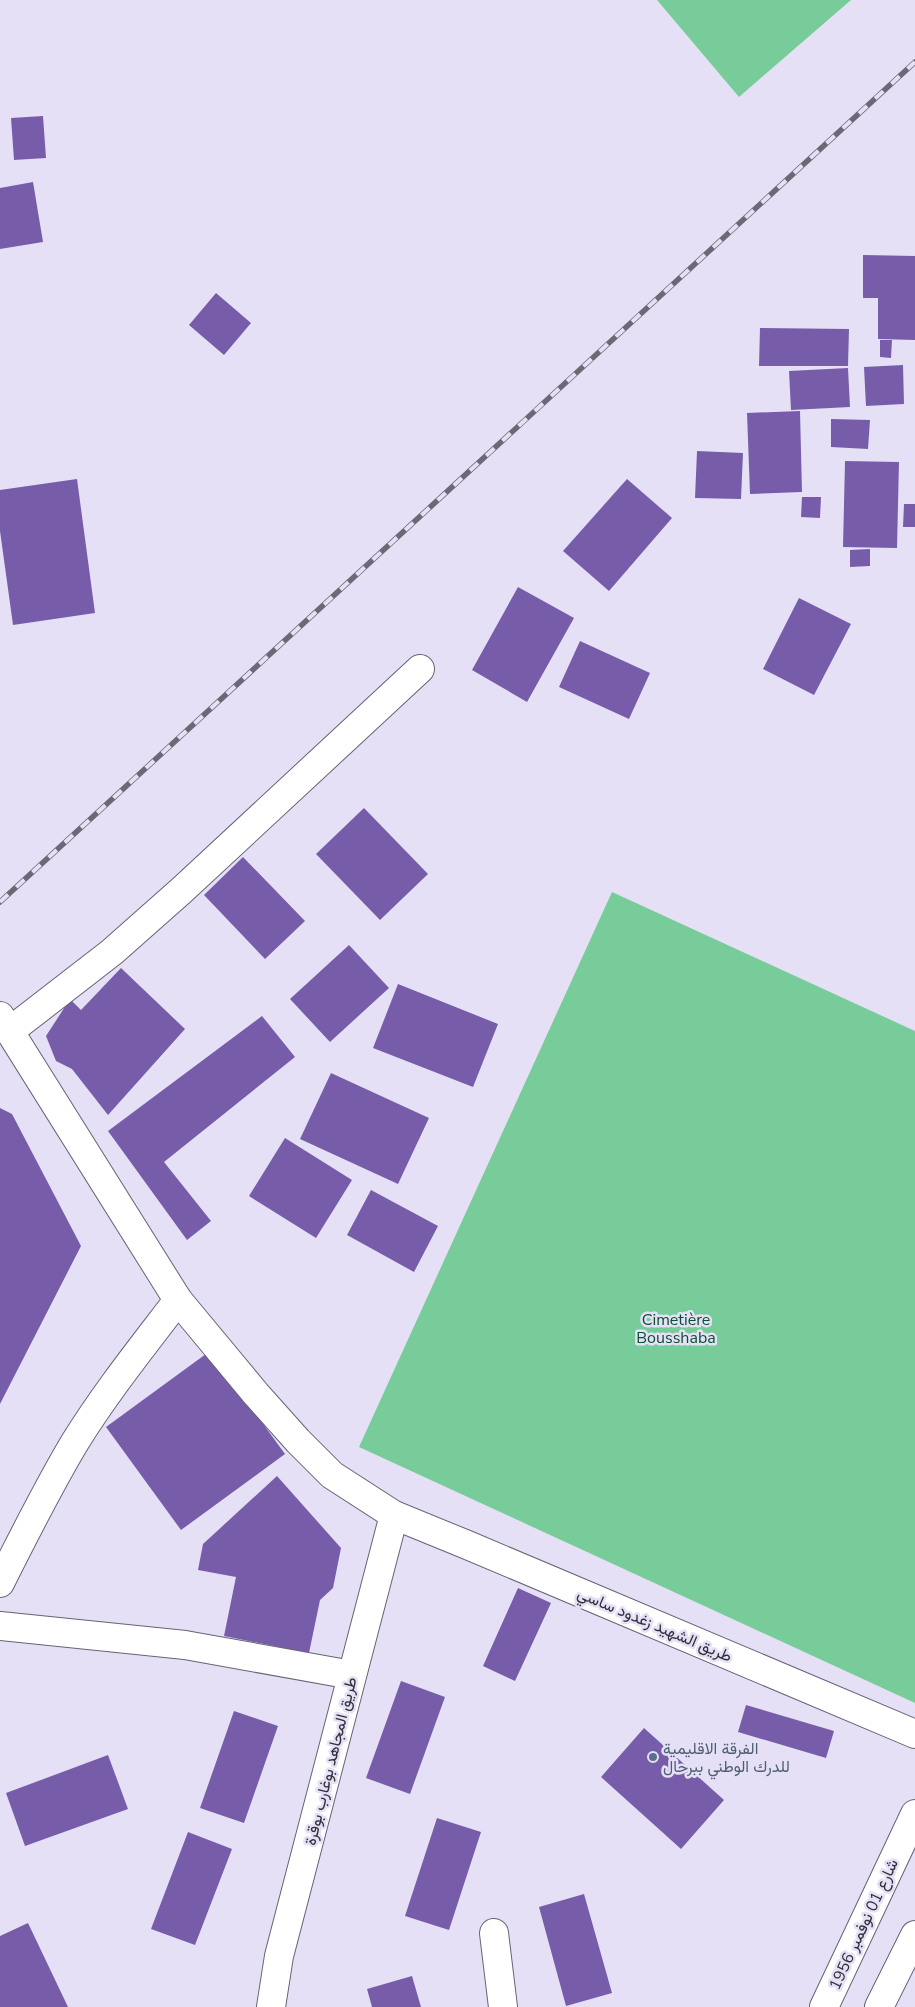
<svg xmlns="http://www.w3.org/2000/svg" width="915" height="2007" viewBox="0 0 915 2007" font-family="'Nunito Sans',Vazirmatn,sans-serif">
<rect width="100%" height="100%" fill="#e6e0f6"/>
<path fill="#78cc9a" d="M657,0h194l-112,97z
M612,892l303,139v672l-556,-256z"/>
<path fill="#775da9" d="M43,116l3,42 -32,2 -3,-42z
M33,182l10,60 -43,7v-61z
M863,255l52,1v84l-37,-1v-41h-15z
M216,293l35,30 -27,32 -35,-30z
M760,328l89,1 -1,37h-89z
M880,340h12l-1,18 -11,-1z
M903,365l1,39 -38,2 -2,-39z
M848,368l2,39 -59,3 -2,-39z
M800,411l2,81 -52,2 -3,-81z
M831,419l39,1 -2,29 -37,-2z
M697,451l46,2 -2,46 -46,-1z
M845,461l54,1 -2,86 -54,-1z
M77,479l18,134 -82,12 -13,-94v-41z
M627,479l45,39 -63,73 -46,-40z
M802,497h19l-1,21 -19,-1z
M904,504h11v23h-12z
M870,549v17l-20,1v-17z
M518,587l56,31 -47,84 -55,-32z
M799,598l52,26 -37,71 -51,-26z
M580,641l70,32 -21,46 -70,-32z
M364,808l64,66 -48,46 -64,-66z
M243,857l62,64 -40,38 -61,-64z
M349,945l40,43 -59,54 -40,-43z
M121,968l64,61 -77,86 -36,-46 -16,-8 -10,-25 24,-37 11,11z
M398,984l100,40 -25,63 -100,-39z
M262,1016l33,41 -131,105 47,59 -24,19 -79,-109z
M331,1073l98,45 -31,66 -98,-45z
M0,1108l12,6 69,132 -81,158z
M285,1138l67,42 -36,58 -67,-42z
M371,1190l67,36 -24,46 -67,-37z
M210,1351l75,103 -104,76 -75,-103z
M277,1476l64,72 -8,40 -13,12 -11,53 -85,-17 12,-59 -38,-7 5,-26z
M518,1588l33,15 -36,78 -32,-15z
M401,1681l44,16 -35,97 -44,-16z
M746,1705l88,26 -8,27 -88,-26z
M234,1711l44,15 -34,97 -44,-15z
M644,1728l80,72 -43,49 -80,-72z
M108,1755l20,54 -103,37 -19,-53z
M437,1818l44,14 -32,98 -44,-14z
M188,1832l44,17 -37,96 -44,-16z
M584,1894l28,99 -46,13 -27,-99z
M28,1923l40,84h-68v-71z
M412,1976l9,31h-49l-5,-18z"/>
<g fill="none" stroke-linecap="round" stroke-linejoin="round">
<g stroke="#676275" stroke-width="30">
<path id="minor" d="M10,1031l102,-79 70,-62 238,-221
M0,1583c24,-48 48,-96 75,-141 31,-50 68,-96 103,-142
M0,1626l185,19 167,30
M494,1933l9,74
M271,2007l8,-51 115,-441"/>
</g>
<g stroke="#676275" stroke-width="30">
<path id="tertiary" d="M0,1016l178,284 78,94 42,47 34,34 62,40 71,29 450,190"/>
</g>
<g stroke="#676275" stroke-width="30">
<path id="primary" d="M824,2007l91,-193
M879,2007l36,-72"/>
</g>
<use href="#minor" stroke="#fff" stroke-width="28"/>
<use href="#tertiary" stroke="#fff" stroke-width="28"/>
<use href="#primary" stroke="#fff" stroke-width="28"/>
<g stroke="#6c6976" stroke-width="5.5">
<path id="rail" d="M0,902l915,-840"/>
</g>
<use href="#rail" stroke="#e6e0f6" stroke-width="4" stroke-dasharray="11" stroke-linecap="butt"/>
</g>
<circle fill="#5c6f8a" stroke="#e6e0f6" stroke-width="2" cx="653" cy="1757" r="5"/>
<g text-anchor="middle" stroke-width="5" stroke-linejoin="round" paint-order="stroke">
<g font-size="16" fill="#06502e" stroke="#e6e0f6">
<text x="676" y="1325">Cimetière<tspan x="676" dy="18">Bousshaba</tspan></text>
</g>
<g font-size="16" fill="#302e37" stroke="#e6e0f6">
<text transform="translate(655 1624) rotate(23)" y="6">طريق الشهيد زغدود ساسي</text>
<text transform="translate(330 1761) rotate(-76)" y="6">طريق المجاهد بوغارب بوقرة</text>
<text transform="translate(863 1924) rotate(-65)" y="6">شارع 01 نوفمبر 1956</text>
</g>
<g font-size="16" fill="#4e5e75" stroke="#e6e0f6" text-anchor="start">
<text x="663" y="1754">الفرقة الاقليمية<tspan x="663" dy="18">للدرك الوطني ببرحال</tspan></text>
</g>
</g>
</svg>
